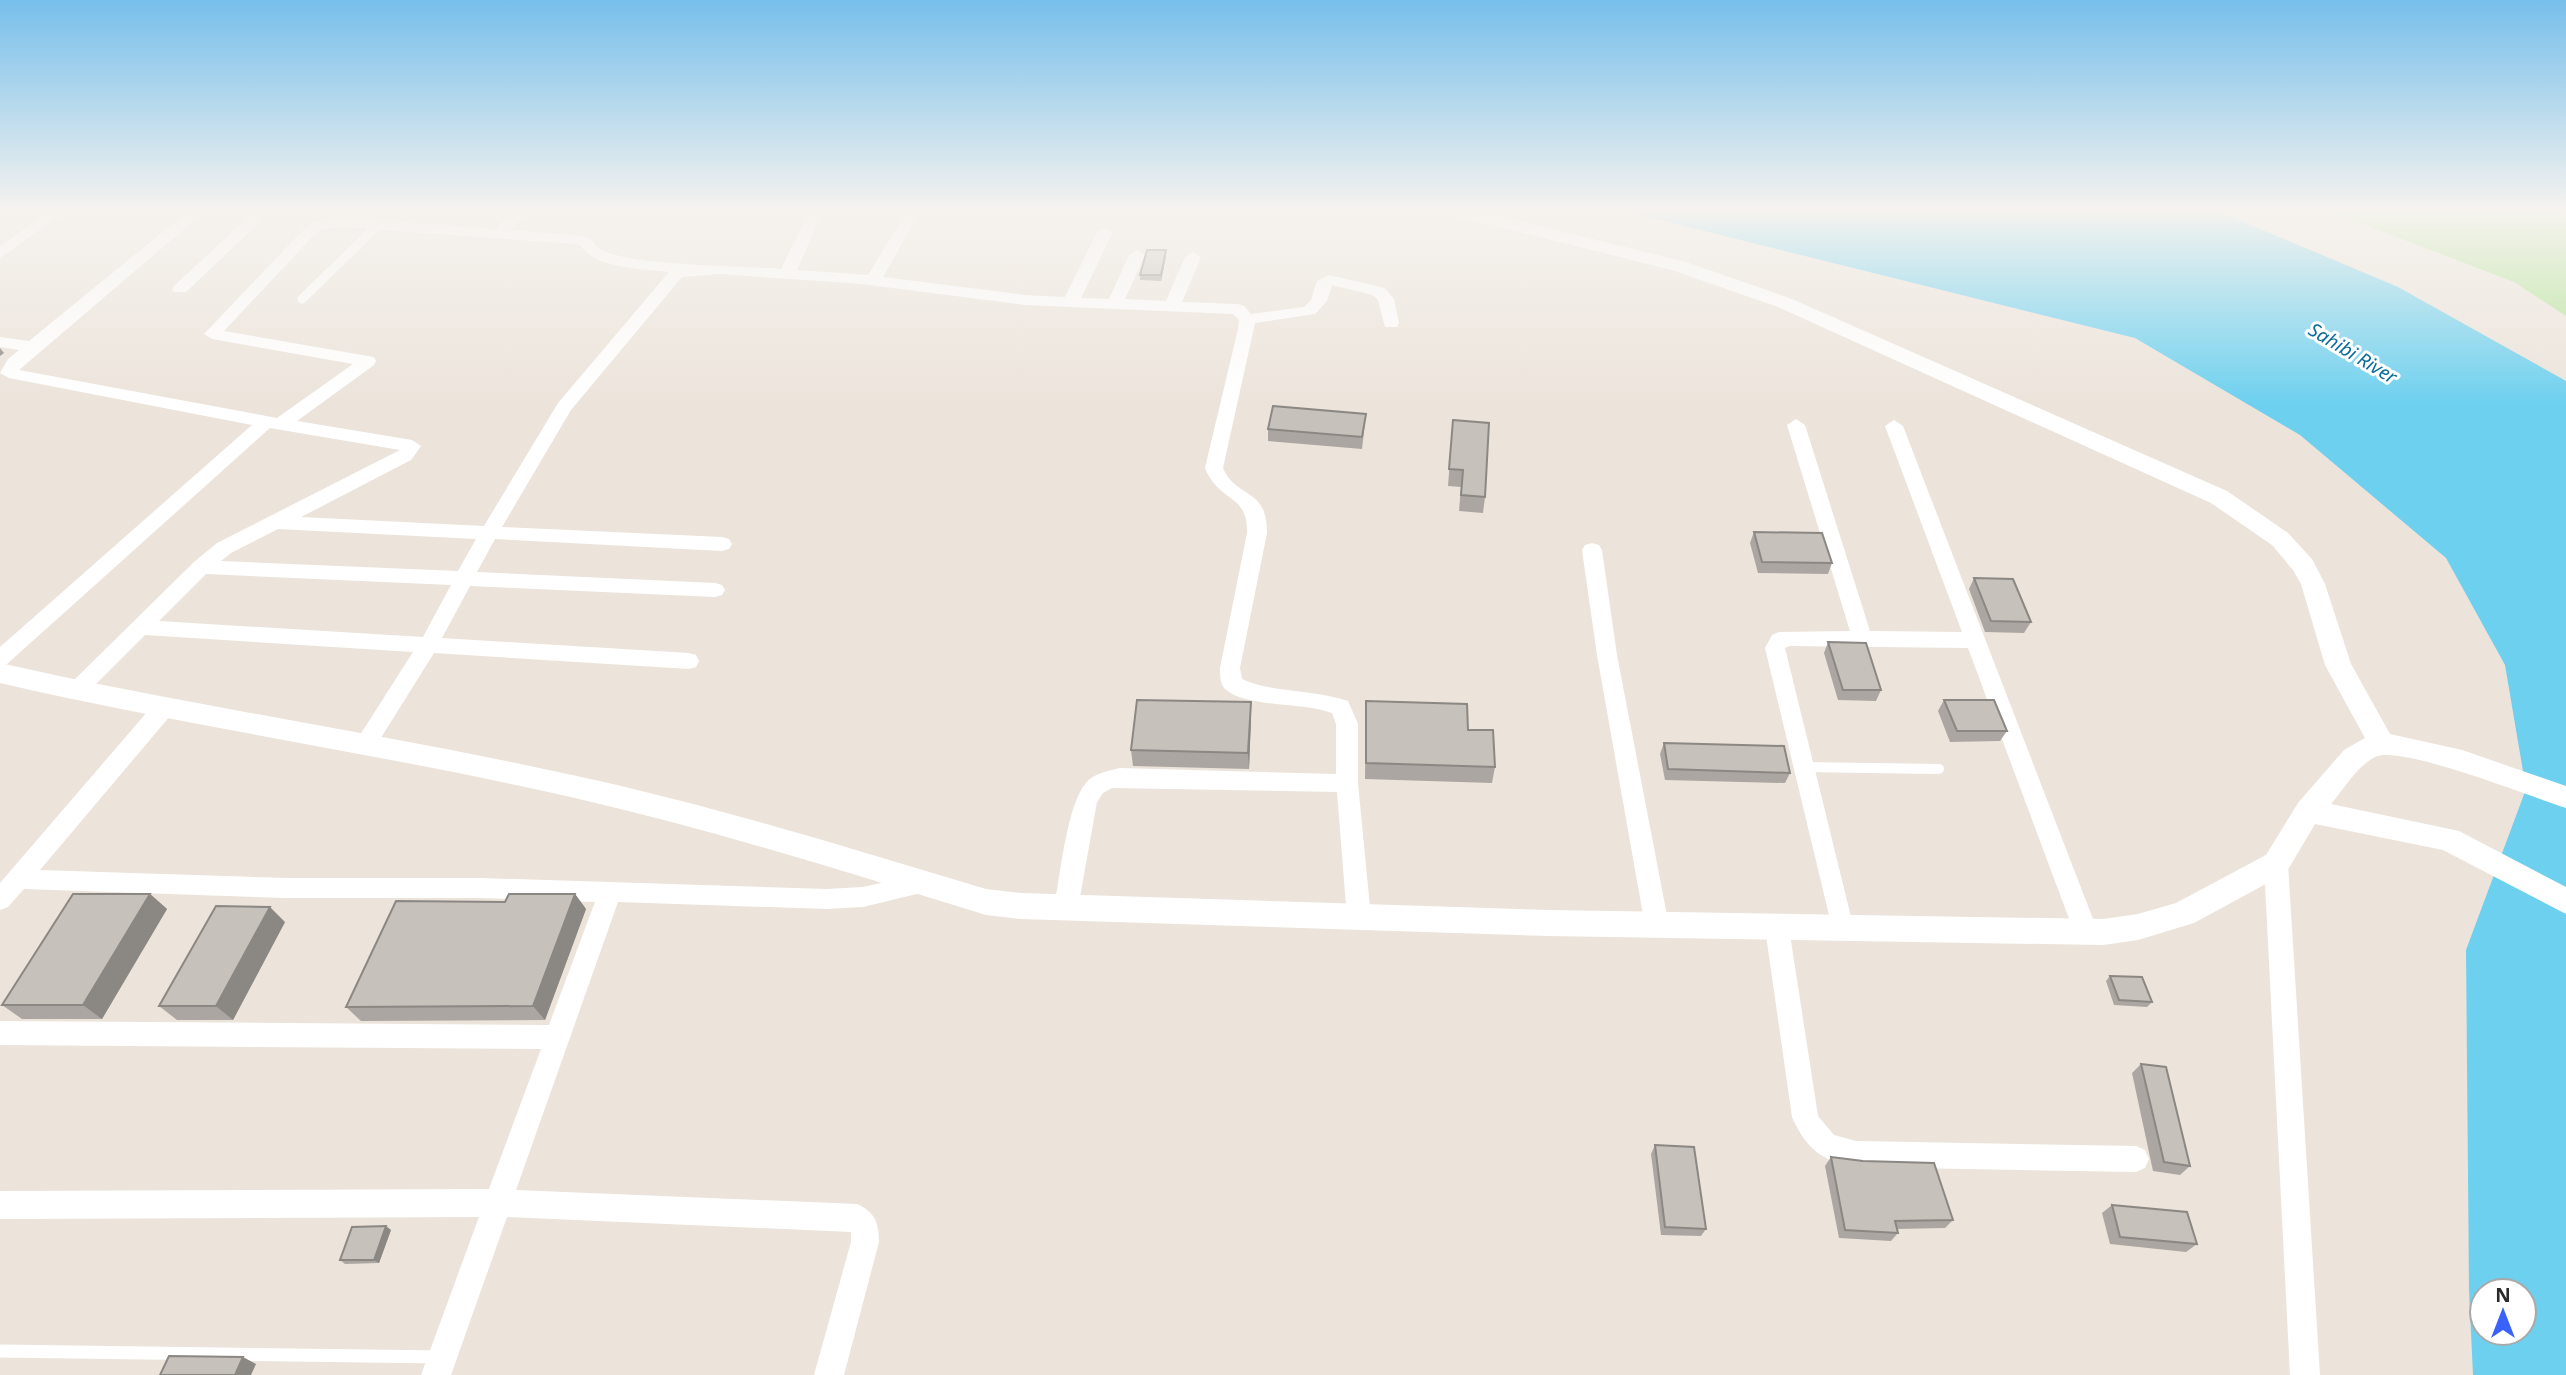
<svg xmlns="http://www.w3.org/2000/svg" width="2566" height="1375" viewBox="0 0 2566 1375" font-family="'Noto Sans',sans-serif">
<rect width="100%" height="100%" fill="#ece4db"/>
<path fill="#b3e397" d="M2331,212h235v104l-52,-34z"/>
<path fill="#6dd0ef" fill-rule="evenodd" d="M1628,212h592l178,75 168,94v994h-93l-4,-85 -3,-340 60,-161 -21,-124 -59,-107 -146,-123 -165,-97zM2482,1291h42v42h-42z"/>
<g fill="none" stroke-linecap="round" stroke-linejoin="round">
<path stroke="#fff" stroke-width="9" d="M302,299l76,-74"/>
<path stroke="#fff" stroke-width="10" d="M1803,767l136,2"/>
<path stroke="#fff" stroke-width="13" d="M0,1351l442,6"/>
<path fill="#fff" fill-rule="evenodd" d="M48,212h17l-65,46v-12z
M187,212h17l-185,158 258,48 76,-54 -141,-25 -8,-5 100,-105 10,-7 27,-5 154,12 18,-17h15l-17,18 74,6 5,2c3,3 4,6 7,9 20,19 151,19 184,22l28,-57h14l-26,58 71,5 38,-63h14l-37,65 142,18 40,2 32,-65 8,-5 8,5 -32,66 28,1 20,-44 8,-5 8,5 -20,44 41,2 19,-44 8,-5 8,5 -19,45 56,2 6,2 7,8 53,-7 7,-7 6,-19 12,-6 56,13 9,11 5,24 -2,4h-12l-7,-27 -5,-5 -41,-10 -5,16 -12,13 -60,9 -32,145c14,32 44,18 44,65l-27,135 2,11c29,14 71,10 106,22l10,23v59l13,135 -4,7 -8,3 -8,-3 -4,-7 -10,-126 -225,-4 -9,5 -6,9 -19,106 -4,7 -8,3 -8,-3 -4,-7c6,-31 13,-104 32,-125 8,-10 22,-12 34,-15l216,6v-50l-4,-11c-28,-11 -86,-5 -107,-24 -5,-5 -5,-15 -5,-21l27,-135c1,-40 -27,-29 -42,-65l33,-139 1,-9 -6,-6 -208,-9 -163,-21 -142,-10 -38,3 -111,133 -69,117 220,10 7,2 3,5 -3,5 -7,2 -227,-12 -18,33 238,11 7,2 3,5 -3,5 -7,2 -245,-11 -28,52 247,15 7,2 3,6 -3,6 -7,2 -255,-16 -62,99 -8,3 -8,-3 -3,-6 60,-94 -268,-17 -62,62 -7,2 -7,-2 -4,-6 4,-6 125,-123 23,-19 183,-93 -130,-22 -263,236 -7,3v-20l252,-222 -243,-47 -9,-5 8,-14 11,-9 -19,-3v-10l29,4zM341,227l234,17 5,1c17,25 61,23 89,27l-111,131 -74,123 -183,-9 110,-57 10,-14 -9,-6 -115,-19 77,-56 2,-4 -2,-4 -150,-26 90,-96 9,-6zM278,529l198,10 -18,32 -237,-10 10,-8zM206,574l245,11 -28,52 -264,-16z
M235,212h24l4,7 -77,73h-12l-2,-3 2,-3 73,-68 -10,-3z
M1796,419l9,6 65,206 92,1 -77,-206 9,-6 9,6 195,506 -4,7 -8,4 -8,-4 -4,-7 -106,-284 -178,-2 -5,2 69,281 -4,7 -8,3 -8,-3 -69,-288 7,-13 7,-3 71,-1 -63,-206z
M1592,543l7,2 3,5 15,105 52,271 -4,7 -8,3 -8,-3 -4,-7 -48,-271 -15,-105 3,-5z
M162,702l8,2 3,6 -3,6 -130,154 246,8h196l345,11 36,-2 62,-14 8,3 4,7 -4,7 -70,17 -36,2 -209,-7 -102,288 341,14c18,8 22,19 22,38l-35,133h-30l37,-133v-10l-344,-15 -56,158h-30l58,-158 -479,2v-28l489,-2 52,-140 -541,-4v-24l549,4 46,-123 -113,-4h-196l-262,-9 -16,18 -8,3v-27l154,-179z
M2276,854l8,3 4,7 32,511h-30l-26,-511 4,-7z
M1777,918l8,3 4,7 29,188 16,19 22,6 280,5 9,4 4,9 -4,9 -9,4 -280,-5c-33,-4 -51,-20 -64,-50l-27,-189 4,-7z"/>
<path fill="#fff" fill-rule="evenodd" d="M1453,212h31l202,50 106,37 435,192 61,42 24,26 13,25 26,80 39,70 72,16 104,36v22c-32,-10 -166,-64 -191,-51 -18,9 -31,32 -44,47l128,27 107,56v27l-123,-64 -128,-26 -29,49 -92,50 -56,17 -35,5 -554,-9 -528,-17 -35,-4c-136,-42 -272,-85 -411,-117 -191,-44 -385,-71 -575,-115v-20c190,43 382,70 572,112 140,30 277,73 414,114l35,4 528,17 554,9 35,-5 38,-11 90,-48 32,-52 46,-53 21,-12 -40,-73 -24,-81 -8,-14 -21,-25 -61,-42 -433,-196 -106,-37 -217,-54z"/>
</g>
<path fill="#aba6a1" d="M1166,250v6l-5,25 -21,-1v-5z
M1366,414l-4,35 -94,-8v-12z
M1453,420l32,77 -2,16 -24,-2 2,-24 -13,-1z
M1754,532l78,31 -4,11 -70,-1 -8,-30z
M1974,578l57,44 -7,11 -39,-1 -16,-43z
M1828,642l53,48 -5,11 -38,-1 -14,-47z
M1944,700l63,31 -7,10 -50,1 -12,-31z
M1366,701l102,29 27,37 -3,16 -127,-4z
M1251,719l-2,50 -116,-3 -2,-16z
M1664,743l126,30 -5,10 -120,-3 -5,-26z
M150,894l17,15 -65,110h-80l-20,-14z
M575,894l11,15 -41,111 -184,1 -15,-14 159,-105z
M285,922l-52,98h-56l-18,-14z
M2110,976l42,26 -5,5 -33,-2 -8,-24z
M2141,1064l49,102 -10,9 -27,-4 -21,-98z
M1655,1145l51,84 -5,7 -40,-1 -10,-81z
M1831,1157l122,63 -8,8 -48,1 1,4 -7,8 -52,-3 -14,-72z
M2112,1205l85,39 -11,8 -76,-8 -8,-31z
M391,1230l-12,33 -34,1 -5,-4z"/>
<path fill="#8b8783" d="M1166,250v6l-5,25v-6z
M0,348l4,5 -4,3z
M1251,702v17l-2,50 -1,-16z
M150,894l17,15 -65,110 -19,-14z
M575,894l11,15 -41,111 -12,-14z
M270,907l15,15 -52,98 -17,-14z
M386,1226l5,4 -12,33 -5,-3z
M243,1357l13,7 -5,11h-16z"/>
<path fill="#c7c1bb" stroke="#8b8783" stroke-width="2" d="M1147,250h19l-5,25h-21z
M1273,406l93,8 -4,23 -94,-8z
M1453,420l36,3 -4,74 -24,-2 2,-25 -14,-1z
M1754,532l68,1 10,30 -70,-1z
M1974,578l39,1 18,43 -40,-1z
M1828,642l38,1 15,47h-38z
M1137,700l114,2 -3,51 -117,-3z
M1944,700h50l13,31h-50z
M1366,701l101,3 1,26h25l2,37 -129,-4z
M1664,743l120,3 6,27 -122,-4z
M73,894h77l-67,111h-81z
M509,894h66l-42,112 -187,1 50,-106 109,1z
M216,906l54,1 -54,99h-57z
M2110,976l32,1 10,25 -33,-2z
M2141,1064l25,3 24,99 -26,-4z
M1655,1145l39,2 12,82 -41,-2z
M1831,1157l32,4 71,2 19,57 -58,1 3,12 -53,-3z
M2112,1205l75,7 10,32 -77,-7z
M386,1226l-12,34h-34l12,-33z
M169,1356l74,1 -8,18h-75z"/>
<linearGradient id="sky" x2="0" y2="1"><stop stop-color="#77bfeb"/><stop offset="0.52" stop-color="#f6f3ef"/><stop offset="1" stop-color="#f6f3ef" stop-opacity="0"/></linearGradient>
<rect width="2566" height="404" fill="url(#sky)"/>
<g text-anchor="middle" stroke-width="6" stroke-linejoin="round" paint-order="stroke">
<g font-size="19" font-style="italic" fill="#0d6d9a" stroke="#fff">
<text transform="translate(2353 353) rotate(31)" y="7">Sahibi River</text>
</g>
</g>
<g transform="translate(2503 1312)"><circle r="33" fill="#ffffff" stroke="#a9a9a9" stroke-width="2"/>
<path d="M0-5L12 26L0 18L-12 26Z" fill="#3962fa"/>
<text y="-10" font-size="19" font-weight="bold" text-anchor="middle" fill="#292929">N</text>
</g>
</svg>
